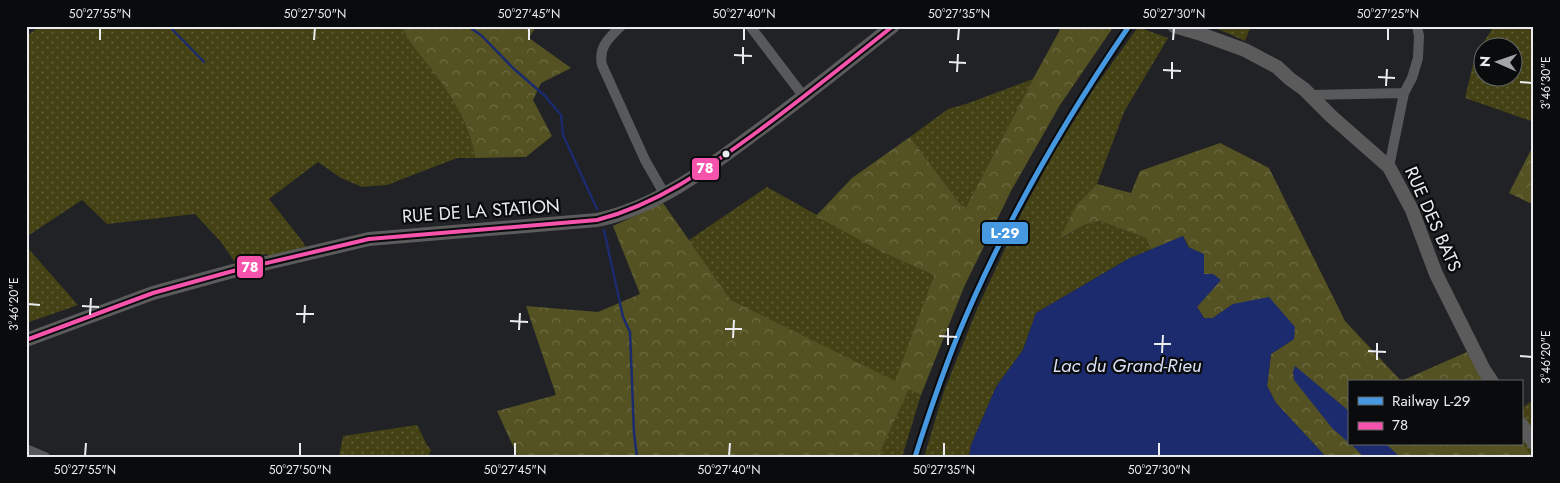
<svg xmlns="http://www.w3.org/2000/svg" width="1560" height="483" viewBox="0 0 1560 483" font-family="Jost,sans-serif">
<defs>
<pattern id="grass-dots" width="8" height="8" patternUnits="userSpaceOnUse" patternTransform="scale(1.25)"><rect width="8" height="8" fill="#444215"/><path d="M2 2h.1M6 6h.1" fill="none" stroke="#5f5d37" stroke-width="1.8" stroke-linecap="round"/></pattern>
<pattern id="forest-crowns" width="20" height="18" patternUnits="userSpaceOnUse" patternTransform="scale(1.25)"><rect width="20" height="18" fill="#545222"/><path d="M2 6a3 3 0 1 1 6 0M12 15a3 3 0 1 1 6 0" fill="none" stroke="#6d6b42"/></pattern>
</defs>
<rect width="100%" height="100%" fill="#212225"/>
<path fill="url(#grass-dots)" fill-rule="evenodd" d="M41,26h361c5,15 16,26 26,39 21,27 42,58 47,93h-18l-70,27 -25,2 -21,-9 -23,-16 -49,37 34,43 3,6 -37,10 -2,-4 -33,7 -13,-19 -26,-28 -88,10 -25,-24 -56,37v-201z
M1211,26h40l-6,15z
M1494,26h40v96l-69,-24 10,-42zM1482,48h30v30h-30z
M1138,27l30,11 -44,74 -27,72 -21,21 -15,34 23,-14 16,-4 46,17 5,12 -23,9 -92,54 -13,37 -27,37 -25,58 -2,12h-45l20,-66 33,-82 46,-99 31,-57 41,-66z
M1033,79l-67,128 -5,-2 -51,-68 38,-28 18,-5z
M767,187l117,66 50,22 -39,107 -164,-82 -42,-60z
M26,246l52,59 -49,17 -3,-1z
M909,388l12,7 -19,62h-22l2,-9z
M1534,399v58h-2l-11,-16v-32z
M417,425l10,20 4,5 -3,7h-89l4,-21z"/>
<path fill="url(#forest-crowns)" d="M402,26h134l-7,12 42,30 -30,15 -8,17 19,36 -26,21 -51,1c-5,-35 -26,-66 -47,-93 -10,-13 -21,-24 -26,-39z
M1062,26h52l-54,79 -49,86 -47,96 -43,108 -12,-6 -27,59 -2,9h-362l-21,-46 59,-16 -30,-89 72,6 42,-18 -27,-68 50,-23 68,97 164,81 39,-106 -50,-22 -68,-37 36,-38 58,-41 51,68 5,2 67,-128z
M1220,143l49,25 76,153 56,60 66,-29 17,30h-135v62h172v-3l11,16h-206l-50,-54 -9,-17 4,-32 23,-15 -61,-35 -20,14h-9l-7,-11 6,-33 -20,-38 -32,14 -5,-12 -46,-17 -16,4 -24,14 16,-34 21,-21 34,9 9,-22z
M1534,144v61l-25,-12z"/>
<path fill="#1c2a6e" d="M1183,236l5,11 16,7v20h9l8,6 -24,27 7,11h9l20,-14 36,-7 26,30 -1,12 -23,15 -4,32 9,17 50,54h-357l2,-12 25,-58 27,-37 13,-37 92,-54z
M1295,366l54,45v32l-17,-15 -38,-48 -1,-8z
M1351,444h35l14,13h-36z"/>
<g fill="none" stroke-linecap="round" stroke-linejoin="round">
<path stroke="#1c2a6e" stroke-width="2.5" d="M169,26l35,36
M468,26l14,10 31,32 32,28 16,19 2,20 34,74
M604,230l19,87 7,15 4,101 3,24"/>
<path stroke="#58595c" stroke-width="10" d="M621,26c-12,12 -23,21 -19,39l43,95 20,35
M750,26l54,71
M1310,95l94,-2
M1389,167l15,-74 8,-15 6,-20 1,-22 -2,-10
M26,449l19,8"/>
<path stroke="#5b5b5b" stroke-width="14" d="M1174,26l24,7 47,17 32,17 13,12 14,10 27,27 58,51 23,43 24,64 48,96 8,12
M26,340l127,-47 80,-22 136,-32 228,-19c59,-12 111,-52 158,-87 47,-34 92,-71 138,-107
M1521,424l13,19"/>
<g stroke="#0a0b0d" stroke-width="8">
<path id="bus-1" d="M26,340l127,-47 80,-22 136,-32 228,-19c62,-16 109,-51 160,-88 46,-34 91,-70 136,-106"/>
</g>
<use href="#bus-1" stroke="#f653ac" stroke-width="4"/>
<g stroke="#0a0b0d" stroke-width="9">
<path id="rail-1" d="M915,457c13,-41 27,-82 43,-122 45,-109 104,-211 171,-309"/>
</g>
<use href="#rail-1" stroke="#4699e1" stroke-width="5"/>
</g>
<path fill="none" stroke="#e9ebef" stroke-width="2" d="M100,40v-12M314,40l1,-12M529,40v-12M744,40v-12M958,40l1,-12M1173,40l1,-12M1388,40v-12M734,55l18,1M949,62l17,1M743,64v-17M1163,70l18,1M957,72l1,-18M1378,77l17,1M1172,79v-17M1520,82l12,1M1386,86l1,-17M28,304l12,1M82,306l17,1M296,314h18M90,315l1,-17M510,321l18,1M304,323l1,-18M725,329h17M519,330l1,-17M939,336l18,1M733,338l1,-18M1154,344h17M948,345v-17M1368,351l18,1M1162,353l1,-18M1520,356l12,1M1377,360v-17M85,456l1,-13M300,456v-13M515,456v-13M729,456l1,-13M944,456v-13M1159,456v-13"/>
<circle fill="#e9ebef" stroke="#0a0b0d" stroke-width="2" cx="726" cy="154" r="4.5"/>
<g text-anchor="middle" stroke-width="4.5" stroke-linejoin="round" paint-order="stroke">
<g font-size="18" fill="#e9ebef" stroke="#0a0b0d">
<text transform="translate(481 211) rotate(-4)" y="6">RUE DE LA STATION</text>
<text transform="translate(1433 219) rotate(66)" y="6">RUE DES BATS</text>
</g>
<g font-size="19" font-style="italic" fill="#d6dff5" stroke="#0a0b0d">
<text x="1127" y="372">Lac du Grand-Rieu</text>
</g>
</g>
<g stroke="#0a0b0d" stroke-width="2">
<rect x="691" y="157" width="29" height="24" rx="5" fill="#f653ac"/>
<rect x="981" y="221" width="48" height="24" rx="5" fill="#4699e1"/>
<rect x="236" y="255" width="28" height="24" rx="5" fill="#f653ac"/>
</g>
<g font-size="14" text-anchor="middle" font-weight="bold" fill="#fff">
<text x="705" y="173">78</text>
<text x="1005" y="238">L-29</text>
<text x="250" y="272">78</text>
</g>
<rect width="1560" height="483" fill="none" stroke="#0a0b0d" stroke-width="55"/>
<rect x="1348" y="380" width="175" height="65" fill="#0a0b0d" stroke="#636567"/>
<rect x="1358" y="397" width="25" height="8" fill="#4699e1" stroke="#636567"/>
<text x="1392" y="406" font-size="15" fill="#e9ebef">Railway L-29</text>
<rect x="1358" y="422" width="25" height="8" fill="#f653ac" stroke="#636567"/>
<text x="1392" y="430" font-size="15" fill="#e9ebef">78</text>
<g transform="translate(1498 62) rotate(272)"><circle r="24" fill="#0a0b0d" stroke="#636567"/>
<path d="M0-4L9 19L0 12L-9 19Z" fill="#a3a5a8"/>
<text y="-8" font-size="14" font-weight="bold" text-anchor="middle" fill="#e9ebef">N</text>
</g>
<rect x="28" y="28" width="1504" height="428" fill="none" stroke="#e9ebef" stroke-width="2"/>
<g font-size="12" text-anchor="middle" fill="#e9ebef">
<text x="100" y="18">50°27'55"N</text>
<text x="315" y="18">50°27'50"N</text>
<text x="529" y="18">50°27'45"N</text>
<text x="744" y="18">50°27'40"N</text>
<text x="959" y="18">50°27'35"N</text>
<text x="1174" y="18">50°27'30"N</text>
<text x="1388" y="18">50°27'25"N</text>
<text transform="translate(1546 83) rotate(-90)" y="4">3°46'30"E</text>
<text transform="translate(14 304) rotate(-90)" y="4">3°46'20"E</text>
<text transform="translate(1546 357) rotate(-90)" y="4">3°46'20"E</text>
<text x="85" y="474">50°27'55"N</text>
<text x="300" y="474">50°27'50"N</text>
<text x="515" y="474">50°27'45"N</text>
<text x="729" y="474">50°27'40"N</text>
<text x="944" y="474">50°27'35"N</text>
<text x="1159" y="474">50°27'30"N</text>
</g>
</svg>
